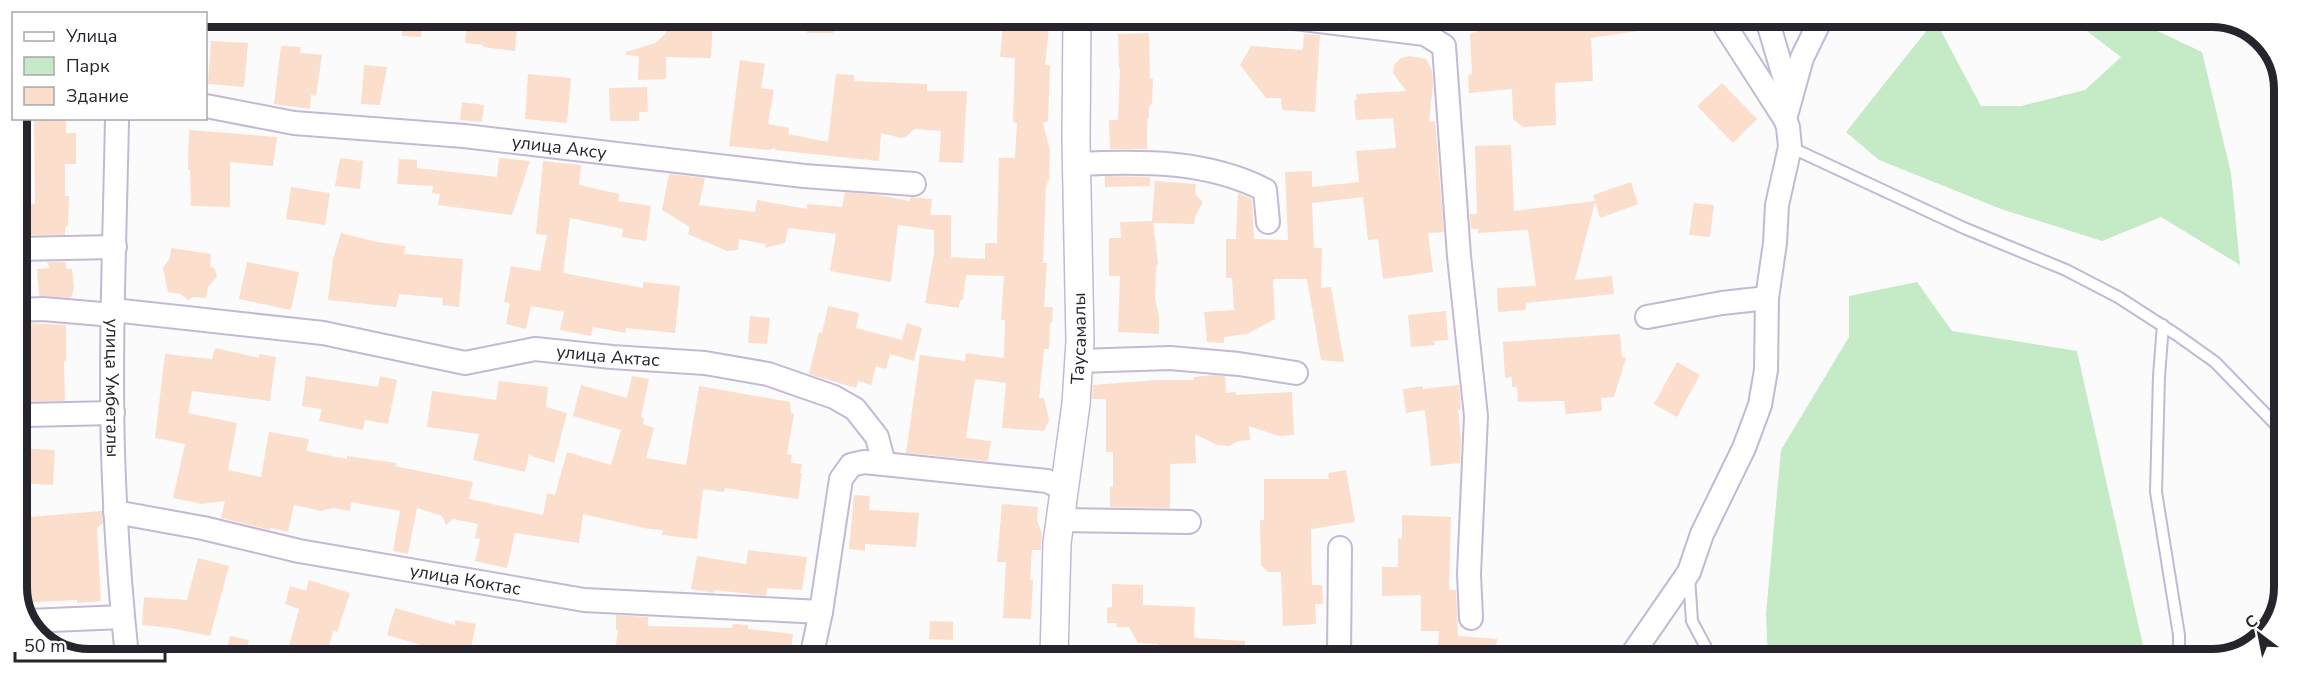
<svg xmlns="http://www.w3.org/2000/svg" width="2301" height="676" viewBox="0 0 2301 676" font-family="'Nunito Sans',sans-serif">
<rect width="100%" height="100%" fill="#fbfbfb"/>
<path fill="#c4eac6" d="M2071,19h61l70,33 29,121 9,92 -79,-48 -59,24 -101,-32 -122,-49 -33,-28 89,-112 46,86h40l64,-16 36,-33z
M1917,282l35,49 125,20 69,308h-378l-2,-45 15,-164 68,-113v-41z"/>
<path fill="#fbdecc" d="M403,17h19l-1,20 -19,-1z
M486,17h32l-3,34 -32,-4v-2l-18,-2 2,-22 18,2z
M691,17h22l-2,41 -45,-1v22l-28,1 1,-24 -13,-1v-3l29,-9 10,-9v6l1,-11 24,1z
M808,17h26l-1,16h-26z
M1012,18h38l-5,47h5l-2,56 -5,2 7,27 -1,30 -3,6 -3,77h4l-3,44h9l-1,16h-2l-1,26h-5l-5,49h5l5,22 -5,11 -42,-3 4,-45 -31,-4 -9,59 25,3 -3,20 -82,-8 14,-98 45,6 1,-8 38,5 1,-38h-4l3,-44 -38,-1 -3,24 -3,2 -1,7 -34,-5 9,-50v-23l-36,-5 -7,57 -61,-11 6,-37 -48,-6 -3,15 -20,5 1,-4 -27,-5 -1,11 -11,1 -39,-17 2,-7 -28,-17 7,-36 36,4 -6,27 56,7 2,-12 50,9v-5l35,3 3,-15 33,3 32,6v-4l22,2 -2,16h21v42l34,2v-16h12l2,-85h16l2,-35 -4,-1 2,-64 -15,-1 3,-33h8z
M1476,18h49v7l111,-5 1,11 -46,7 2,43 -38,2 1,42 -33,2 -10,-8 -1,-30 -43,4 -1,-18 4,-1 -2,-41 7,-1z
M1149,33l1,46h3l-1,24 -3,3v12h-2v31h-37l-1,-29h9l2,-51h-1l-1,-35z
M1304,34l16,1 -5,77 -33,-2 -1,-12h-15l-26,-33 11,-19 52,4z
M211,41l37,2 -4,44 -36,-3z
M281,46l20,1 -1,6 22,2 -6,41 -5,-1 -1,14 -36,-5z
M1410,56l16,3 6,11 1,15 -4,37 6,-1 9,111 -16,1 5,39 -50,7 -5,-40 -10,1 -5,-43 -51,6 2,45h8l-1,40 10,-1 13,75 -23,-2 -14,-81h-34l2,40 -28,15 -23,3v6l-17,-1 -3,-30 30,-2 -2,-32h-6v-39h10l2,-46 14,6 2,40 34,1 -3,-68 27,-1v16l47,-5 -3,-31 40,-3 -3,-30 -37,2 -2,-20h3l-1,-6 50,-3 -13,-18 1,-8 7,-7z
M740,60l25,4 -4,24 13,2 -6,34 21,4 -1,6 40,8 8,-68 18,1v6l73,3v7h40l-4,72 -24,-1 2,-31 -27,-2 -7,7 -6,2 -20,-5 -2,28 -104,-11v-2l-7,2 -39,-4z
M364,65l23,2 -7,38 -19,-1z
M528,74l43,4 -4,45 -42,-4z
M1722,83l35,36 -24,24 -36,-37z
M647,87l1,25h-9v9h-29l-1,-33z
M462,102l22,3 -2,17 -22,-2z
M34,118h32v15h10v31h-11v32h4l-1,29 -3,3v7h-41l2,-31h9z
M189,130l88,7 -4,29 -43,-4v45l-39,-1 -1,-36h-2z
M1511,145l3,66 81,-10 -2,-6 38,-13 7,22 -38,14 -5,-16 -20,78 37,-4 2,18 -88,9v7l-28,2 -1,-24 39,-2 -8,-56 -50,3v-4h-7l-1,-15h7l-2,-68z
M340,158l23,3 -3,28 -25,-3z
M499,158l31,3 -18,54 -74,-10 2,-11 -8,-1 1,-7 -36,-2 2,-25 18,1v8l80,9z
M543,161l38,4 -2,20 40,9 -1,7 33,5 -5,35 -24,-4 1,-8 -53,-11 -7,55 80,15v-6l37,4 -5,47 -49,-5v5l-33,-6 -2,9 -31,-6 4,-18 -33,-6 -5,23 -20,-5 4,-21 -6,-1 7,-36 29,5 7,-36 -11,-1z
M1105,176l45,1v9l-45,1z
M1155,181l41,3 -1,10 8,8 -8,15 -1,7 -41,-1 5,40 -2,5 -1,30 4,18v18l-41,-2 2,-56h-11v-38h12l-1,-16 32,-1z
M291,187l39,6 -5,32 -39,-6z
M1694,203l20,2 -4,32 -21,-2z
M341,233l36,9 28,4 -1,8 59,5 -4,48 -17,-2 1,-7 -44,-4 -3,13 -68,-7 5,-41z
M171,248l40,6 -1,12 5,3 2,8 -9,10 -2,11 -13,-1 -5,3 -7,-6 -13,-2 -5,-24 7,-10z
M47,262h19v7h6l2,20 -3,9 -32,-2 -2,-27 13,-1z
M247,262l52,10 -8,38 -52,-11z
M828,306l31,7 -3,15 46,12 5,-17 15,5 -8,33 -24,-7 -4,15 -10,-3 -5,19 -13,-4 -2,7 -47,-14 10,-42 3,1z
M1446,311l2,29 -14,1 1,4 -24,2 -3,-32z
M750,316l20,2 -3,26 -19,-1z
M26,323l40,2v36h-2l1,40 -40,1 -8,3v-37h9z
M1620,334l2,23 4,1 -12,39 -13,1 1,13 -36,3 -2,-13 -46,1 -1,-15h-5v-10l-7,1 -2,-36z
M215,348l44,10v-4l17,3 -6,44 -78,-10 -4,22 49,10 -9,47 33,7 8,-45 40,7 -3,12 41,8v-3l49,7 -1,3 78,16 -4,17 74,16 4,-22 8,2 12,-43 44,13 10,-35 -48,-14 8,-31 46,13 5,-22 17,3 -8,38 3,1 -1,6 11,4 -8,30 40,7 13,-79 91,16 1,11 3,1 -7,40 5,1 -1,8 11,1 -2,9h2l-4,26 -73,-11 -1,4 -21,-3 -6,50 -35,-4 1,-5 -14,-1 -66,-15 -4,29 -64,-10 -8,35 -32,-7 5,-22 -5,-1 3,-14 -25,-5 -7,6 -4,-9 -25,-8 -9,46 -15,-3 7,-40 -49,-9 -1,9 -17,-3 -12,3 -27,-6 -6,27 -17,-4 -1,2 -49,-12 4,-17 -23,3 -29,-6 12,-54 -30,-6 10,-84 47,5z
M1677,362l23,13 -23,42 -23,-13z
M1214,375l11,1 1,17 10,-1v3l56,-3 2,43 -15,1 -30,-10 1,14 -12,1 -9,5 -12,-1 -22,-11 1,29 -26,1v44l-60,-1v-20h3v-35h-7v-53h-14l1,-14 64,-5h37v-3z
M306,376l72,11 2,-11 17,4 -9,44 -23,-4 -2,10 -44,-9 3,-12 -20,-3z
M499,381l49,6 -2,20 21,6 -13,50 -25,-8 -4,17 -52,-12 6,-26 -52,-7 5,-36 64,9z
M1459,385l2,24 -3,1 3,30 -1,23 -29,3 -6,-56 -19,3 -3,-24 20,-3v3z
M17,448l38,2 -2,35 -36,-2z
M1346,470l9,52 -44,7 1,56h10l1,19h-8l1,20 -33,2 -2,-54h-13l-7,-7 -1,-45h4v-41h65l-1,-6z
M854,495l16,1 -1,14 50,3 -3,34 -51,-3v7l-16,-2z
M1002,504l36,3 -1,13 5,14 -1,16h-9l-2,30h3l-2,39 -28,-1 3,-56h-9z
M102,511l1,12 -6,5 4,73 -24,2v-3l-56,3 -3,-7 -1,-31v-10h2l-2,-37z
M1402,515l49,2 -2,73h7l2,46 39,3 -1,20h-59l2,-28h-18v-36l-39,1v-29h16v-29l4,1z
M748,550l59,7 -5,33 -35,-2 -1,8 -51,-6 -1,3 -23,-4 6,-33 49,8z
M198,558l31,8 -19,70 -39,-8 -29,-3 2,-28 43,3z
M309,580l41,13 -13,39 -4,-1 -7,26h-40l13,-48 -14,-5 5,-18 16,5z
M1112,584l31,1v20l52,2 -1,31 51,3 -1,17h-66l1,-2 -21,-1v-11l-20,-1 -9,-16h-13l1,-4h-10v-15l5,-1z
M395,608l60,17v-5l21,4 -7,33h-21l1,-4 -62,-18z
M616,615l32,2v9l84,2 1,-4 15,1v4l45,5 -3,24h-176l4,-28h-2z
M930,621l23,1v18l-24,-1z
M230,636l19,4 -4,17h-20z"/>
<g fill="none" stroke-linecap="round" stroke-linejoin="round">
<g stroke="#c4b9d5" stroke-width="14">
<path id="service" d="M1790,147l174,81 102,42 52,27 59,38 38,27 68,70
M2163,325l-4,51 -3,116 23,143v24
M1689,577l3,44 20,38"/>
</g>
<g stroke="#c4b9d5" stroke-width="26">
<g id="minor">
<path d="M1153,18h91"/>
<path d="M1295,18l130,16 19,12 15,210 17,160 -7,158 2,44"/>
<path d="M1767,19l23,78"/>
<path id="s1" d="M206,106l88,17 170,13 340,40 110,8"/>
<path id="s2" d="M117,118c-2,111 -7,223 -4,334 2,68 7,137 14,205"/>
<path d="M1785,119l17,-61 19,-39"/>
<path d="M1077,164c64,-3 130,-4 188,26l3,32"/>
<path d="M17,249l98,-2"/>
<path d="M17,310l26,-1 70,6"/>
<path id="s3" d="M113,310l210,23 142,30 70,-14 77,8 93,6 63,11 66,23 21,12 22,28 7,27"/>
<path d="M1647,317l75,-14 45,-5"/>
<path d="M1079,361l91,-3 69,6 57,9"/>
<path d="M25,415l88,-2"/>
<path id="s4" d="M115,512l88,16 96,23 285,49 237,12"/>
<path d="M1060,520l129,2"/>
<path d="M28,621l95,-4"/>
<path d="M811,658l10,-46 20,-133 10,-14 13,-3 183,19 17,8"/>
<path d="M1339,658l1,-110"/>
<path d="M1629,659l60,-87 13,-38 42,-86 16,-43 6,-35 1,-72 8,-55 2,-38 13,-58 -2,-20 -3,-8 -65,-101"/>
</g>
</g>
<g stroke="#c4b9d5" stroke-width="30">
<g id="tertiary">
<path id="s5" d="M1054,658l3,-115 19,-139 4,-63 -4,-201 1,-122"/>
</g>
</g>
<use href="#service" stroke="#fff" stroke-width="10"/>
<use href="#minor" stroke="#fff" stroke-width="22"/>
<use href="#tertiary" stroke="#fff" stroke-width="27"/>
</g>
<g text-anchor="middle" stroke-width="5" stroke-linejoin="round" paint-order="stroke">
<g font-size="18" fill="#28242e" stroke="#fff">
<text dy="6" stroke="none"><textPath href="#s1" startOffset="356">улица Аксу</textPath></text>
<text dy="6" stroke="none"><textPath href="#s5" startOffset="321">Таусамалы</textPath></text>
<text dy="6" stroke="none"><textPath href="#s3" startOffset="501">улица Актас</textPath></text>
<text dy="6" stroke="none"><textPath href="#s2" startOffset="270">улица Умбеталы</textPath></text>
<text dy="6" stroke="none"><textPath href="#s4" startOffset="357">улица Коктас</textPath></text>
</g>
</g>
<path d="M0 0H2301V676H0ZM89 27H2212A62 62 0 0 1 2274 89V587A62 62 0 0 1 2212 649H89A62 62 0 0 1 27 587V89A62 62 0 0 1 89 27Z" fill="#fff" fill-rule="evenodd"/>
<path fill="none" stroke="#28242e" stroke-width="8" d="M89 27H2212A62 62 0 0 1 2274 89V587A62 62 0 0 1 2212 649H89A62 62 0 0 1 27 587V89A62 62 0 0 1 89 27Z"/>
<rect x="12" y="12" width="195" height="108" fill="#ffffff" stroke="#a9a7ab" stroke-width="1.5"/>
<rect x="24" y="32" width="30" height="9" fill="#ffffff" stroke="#a9a7ab" stroke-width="1.5"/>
<text x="66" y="42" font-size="18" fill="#28242e">Улица</text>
<rect x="24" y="57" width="30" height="18" fill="#c4eac6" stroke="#a9a7ab" stroke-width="1.5"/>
<text x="66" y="72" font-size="18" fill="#28242e">Парк</text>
<rect x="24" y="87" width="30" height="18" fill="#fbdecc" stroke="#a9a7ab" stroke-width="1.5"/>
<text x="66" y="102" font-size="18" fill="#28242e">Здание</text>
<g transform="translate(2259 634) rotate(328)" stroke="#ffffff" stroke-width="4.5" paint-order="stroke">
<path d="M0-4.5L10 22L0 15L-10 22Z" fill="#28242e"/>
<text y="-9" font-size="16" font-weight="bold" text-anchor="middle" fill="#28242e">С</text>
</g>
<path d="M15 652v9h150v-9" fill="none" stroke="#28242e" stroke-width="3"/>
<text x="24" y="652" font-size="18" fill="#28242e" stroke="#ffffff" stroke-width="4.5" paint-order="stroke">50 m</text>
</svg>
